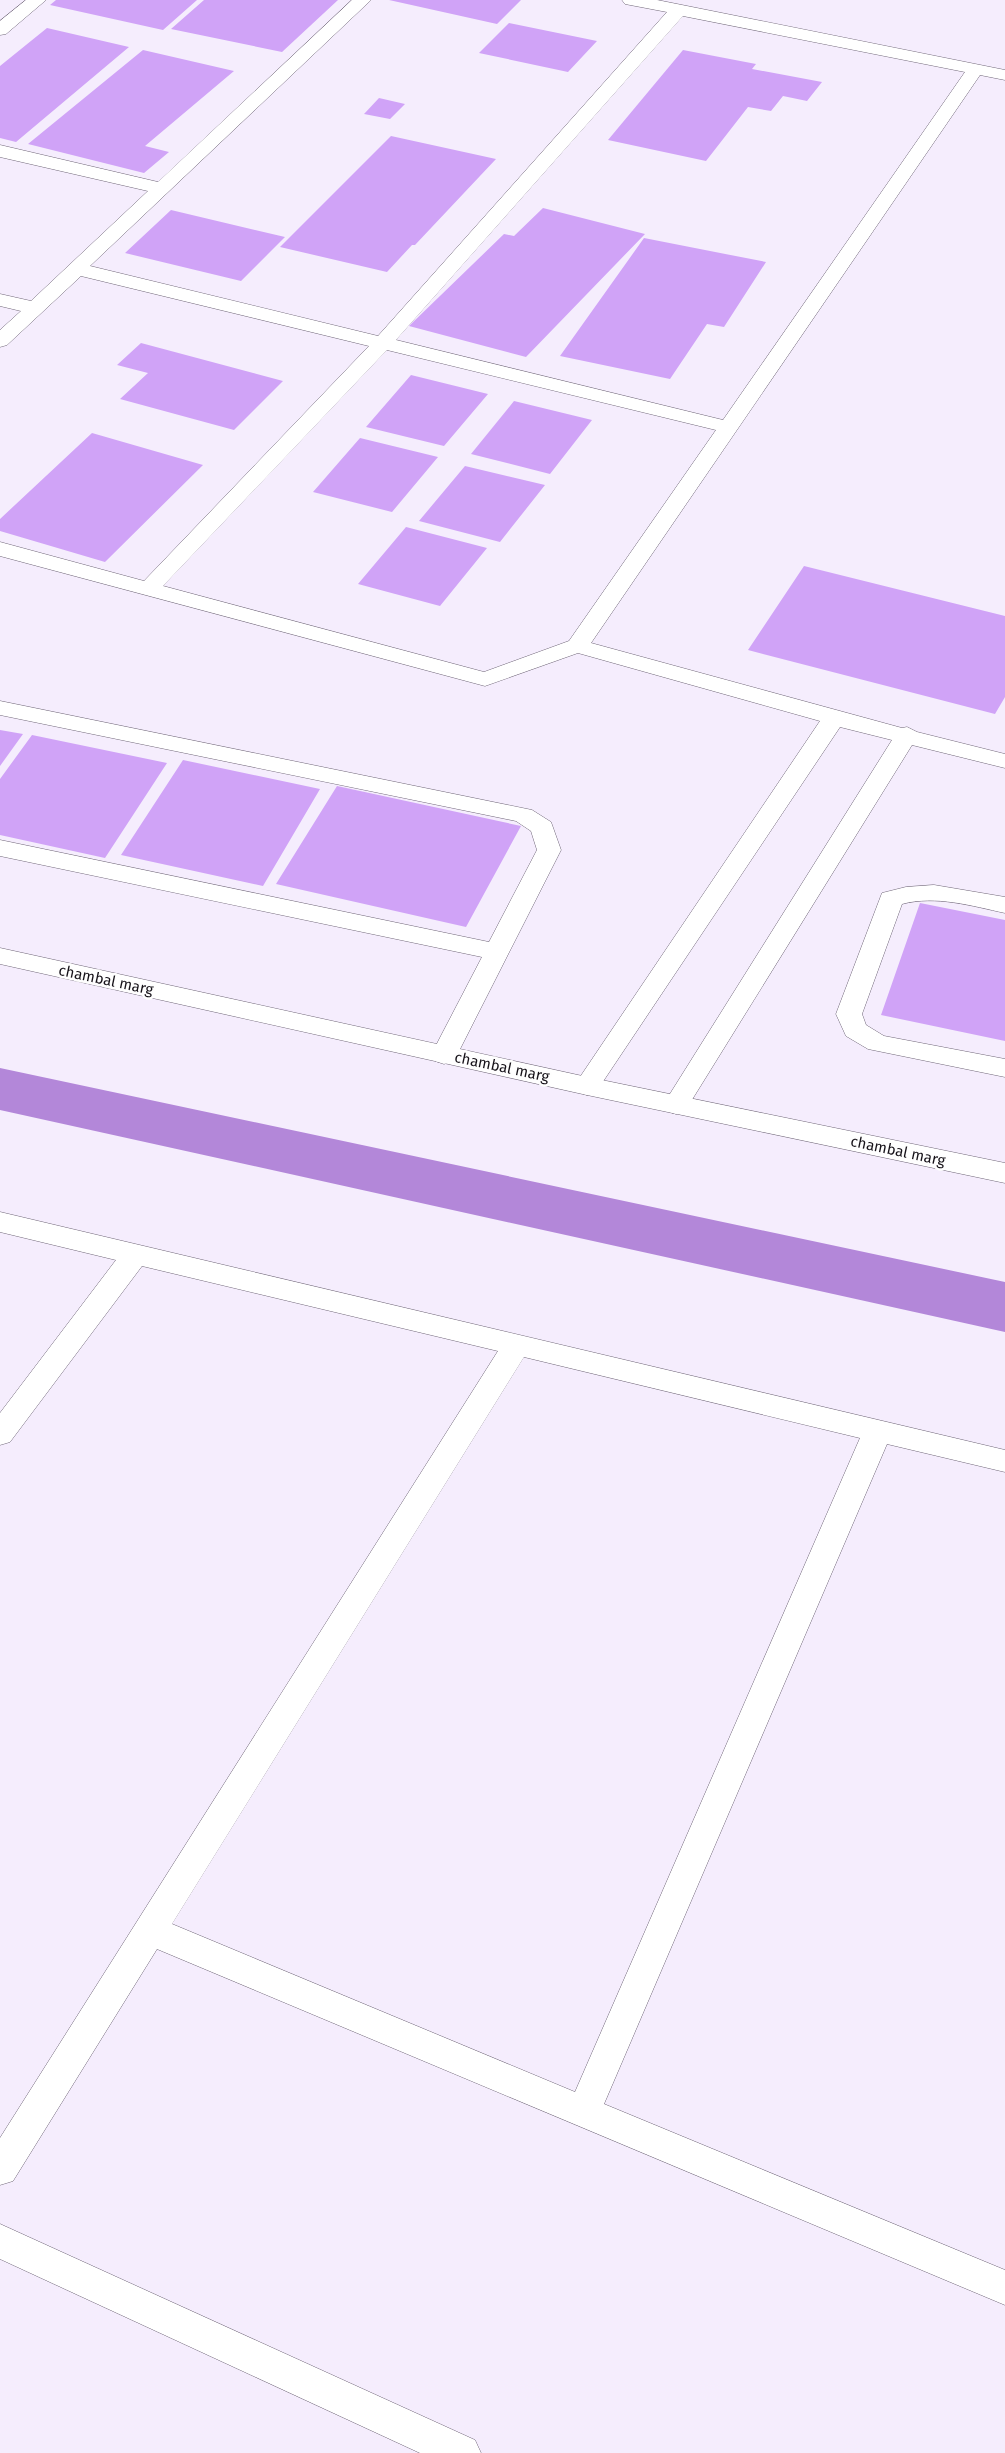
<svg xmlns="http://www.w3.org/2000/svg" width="1005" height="2453" viewBox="0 0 1005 2453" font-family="'Fira Sans',sans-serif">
<rect width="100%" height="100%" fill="#f5edfd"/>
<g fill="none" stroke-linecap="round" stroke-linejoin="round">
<path fill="#b387d9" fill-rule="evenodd" d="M0,1068l1005,214v50l-1005,-222z"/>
</g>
<path fill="#d0a3f7" d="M56,0h141l-34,30 -113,-25z
M204,0h134l-56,52 -111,-23z
M389,0h132l-24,24z
M509,23l88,18 -29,31 -89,-19z
M47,28l82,19 -113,95 -16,-4v-72z
M143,50l91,21 -89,75 24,6 -25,21 -116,-29z
M683,50l73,14 -4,5 70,13 -15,19 -24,-5 -12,15 -23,-4 -42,54 -98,-21z
M379,98l26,6 -15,15 -26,-5z
M391,136l105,23 -81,86h-3l-25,27 -107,-25z
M543,208l102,26 -119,123 -117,-31 95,-92 10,2z
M171,210l114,27 -44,44 -116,-28z
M644,238l122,24 -42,65 -17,-3 -37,55 -110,-23z
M141,343l142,38 -49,49 -114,-31 28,-26 -31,-8z
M411,375l77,19 -44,52 -78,-19z
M514,401l78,19 -42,54 -79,-20z
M92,433l111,32 -98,97 -105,-31v-12z
M360,438l78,19 -46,55 -79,-20z
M465,466l80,19 -45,57 -81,-21z
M406,527l81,21 -47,58 -82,-22z
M804,566l201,50v81l-10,17 -247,-64z
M0,730l23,4 -23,32z
M32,735l135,28 -62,95 -105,-23v-56z
M183,760l137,29 -57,97 -142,-31z
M337,786l184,40 -55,101 -190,-43z
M920,903l85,17v121l-124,-26z"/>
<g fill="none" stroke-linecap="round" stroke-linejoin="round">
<g stroke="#706778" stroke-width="1">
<path id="street" d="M26,0h20l-40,34 -6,1v-14z
M352,0h19l-281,266 288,70 289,-324 -42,-8 -3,-4h35l348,70v10l-25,-5 -389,568 311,85 5,-1 10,5 88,22v14l-93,-23 -227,366 -9,3 -9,-3 -4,-6 229,-365 -52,-13 -244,365 -9,3 -9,-3 -4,-6 4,-6 242,-359 -242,-68 -93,33 -485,-130v-14l144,39 225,-235 -288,-70 -74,69 -7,2v-17l21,-19 -21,-5v-12l31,7 117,-110 -148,-34v-12l158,37zM683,16l282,56 -242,348 -327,-80zM387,350l329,80 -147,211 -85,31 -321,-86z
M0,701l532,109 19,12 10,28 -104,205 -4,6 -9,3 -9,-3 -4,-6 51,-98 -482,-101v-16l489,102 48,-92 -6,-19 -15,-10 -516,-106z
M934,885l71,12v16c-33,-7 -69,-18 -103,-9l-40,110 4,11 18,11 121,23v18l-137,-28 -22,-13 -10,-22 46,-121 24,-6z
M0,1212l1005,238v22l-118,-28 -283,660 401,166v35l-848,-356 -144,232 -13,4v-47l498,-787 -356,-85 -132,176 -10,3v-32l116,-153 -116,-28zM524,1357l336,81 -285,654 -403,-168z
M0,2224l475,216 6,13h-61l-420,-194z"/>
</g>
<g stroke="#706778" stroke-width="1">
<path id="secondary" d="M0,948l587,129 418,86v20l-418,-88 -587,-131z"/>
</g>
<use href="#street" fill="#fff" fill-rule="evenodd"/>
<use href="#secondary" fill="#fff" fill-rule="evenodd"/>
</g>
<g text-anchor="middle" stroke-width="5" stroke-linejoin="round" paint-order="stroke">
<g font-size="15" fill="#151118" stroke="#fefefe">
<text transform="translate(106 980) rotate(12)" y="5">chambal marg</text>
<text transform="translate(502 1067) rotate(12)" y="5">chambal marg</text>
<text transform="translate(898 1151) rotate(12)" y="5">chambal marg</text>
</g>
</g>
</svg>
